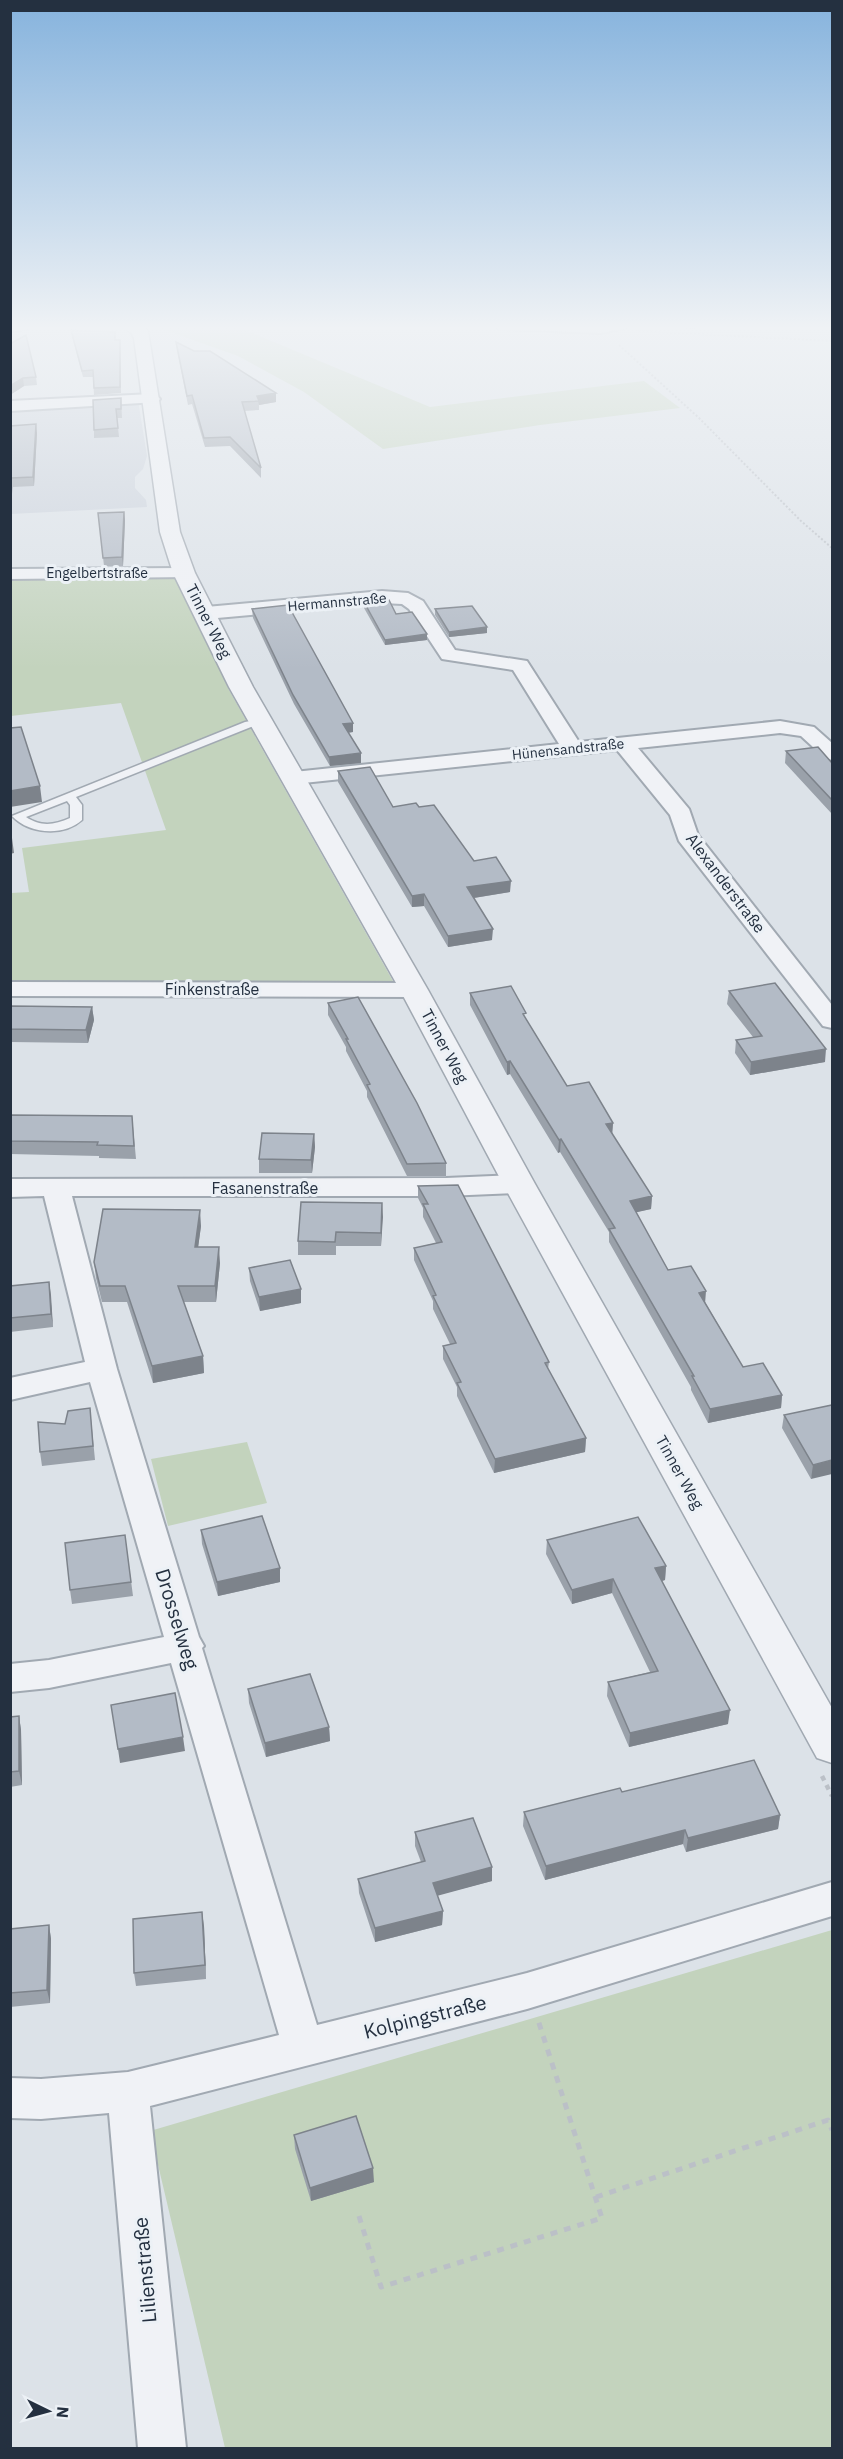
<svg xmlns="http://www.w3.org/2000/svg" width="843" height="2459" viewBox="0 0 843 2459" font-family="'IBM Plex Sans',sans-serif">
<rect width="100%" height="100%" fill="#dce2e8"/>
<path fill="#cad1db" d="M138,400l9,56 -4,13 -8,8v11l11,12 1,7 -136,7v-107z"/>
<path fill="#c3d3bd" d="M151,325h82l197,82 214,-26 36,27 -140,17 -157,24 -79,-57 -66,-36z
M168,573l13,12 48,105 169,300 -387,-1v-96l18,-1 -7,-44 144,-18 -45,-127 -110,13v-142z
M247,1442l20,61 -99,23 -17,-67z
M832,1930v518h-607l-75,-317z"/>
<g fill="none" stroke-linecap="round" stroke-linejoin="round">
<g stroke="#a1a9b2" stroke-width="3">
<path id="service" d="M261,719l4,1v4l-14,3 -175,70 6,8v15c-19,17 -53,14 -70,-4l233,-94zM67,801l3,4v13c-16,7 -29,9 -44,-1z"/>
</g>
<g stroke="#a1a9b2" stroke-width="4">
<path id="minor" d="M493,325h135l-2,3 -25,5 -101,-4z
M152,394l5,2 3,3 -3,3 -147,9v-10z
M184,568l6,1 3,4 -3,4 -180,2v-10z
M382,591l26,2 15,8 32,49 72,11 52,81 201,-21 34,6 18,16v17l-7,-2 -24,-22 -21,-3 -142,15 51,61 9,26 134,170v23l-9,-2 -144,-185 -9,-26 -53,-65 -323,34 -8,-1 -3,-5 3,-5 8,-1 265,-28 -46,-74 -71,-11 -33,-50 -7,-5 -20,-1 -176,16 -7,-2 -2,-4 2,-4 7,-2z
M10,982l404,1 9,2 3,5 -3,5 -9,2 -404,-1z
M519,1175l10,3 4,6 -4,6 -10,3 -73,3h-374l45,173 82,268 5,9 -2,2 115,377 210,-52 305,-91v34l-305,93 -377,97 36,342h-48l-29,-335 -68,6 -31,-1v-40l31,1 87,-7 151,-37 -108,-372 -122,25 -39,4v-28l39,-4 115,-23 -74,-255 -80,18v-22l75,-16 -41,-166 -34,1v-18l436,-1z"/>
</g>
<g stroke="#a1a9b2" stroke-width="3">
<path id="tertiary" d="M121,325h20l7,6 32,201 15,41 58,114 175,303 107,194 297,524v55l-15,-5 -314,-574 -103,-194 -171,-303 -56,-114 -13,-41 -26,-194 -2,-4z"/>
</g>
<g stroke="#9ba6b5" stroke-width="3">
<path id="primary" d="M10,325h19l-2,4 -17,3z"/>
</g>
<path stroke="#bbc0c7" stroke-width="2" stroke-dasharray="2 2" stroke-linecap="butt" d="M638,331l194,10
M619,345l80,73 102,103 31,27"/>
<path stroke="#bbc0c7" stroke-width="4.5" stroke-dasharray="5 5" stroke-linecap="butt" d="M822,1776l10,20"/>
<path stroke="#bbc0c7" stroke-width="5" stroke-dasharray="7 7" stroke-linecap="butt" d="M596,2197l232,-77 4,10
M359,2216l22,71 221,-69 -64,-198"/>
<use href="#service" fill="#f0f2f6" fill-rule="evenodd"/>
<use href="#minor" fill="#f0f2f6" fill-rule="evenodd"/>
<use href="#tertiary" fill="#f0f2f6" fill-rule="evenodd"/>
<use href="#primary" fill="#fff" fill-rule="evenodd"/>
</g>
<path fill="#9aa1aa" d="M664,325h33l-2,4 -31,-2z
M71,330l45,10 4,6 1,47 -27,2 -1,-18h-10l-11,-41z
M176,342l100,60 -17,3v5l-15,1 17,57v10l-31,-32 -25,1 -13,-43 -4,1 -11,-55z
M10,344l26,33 1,8 -13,1 -14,9z
M121,398l1,20h-5l2,19 -25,1v-8z
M10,426l27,7 -3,53 -21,1 -1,7 -2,1z
M124,512l1,8 -2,46h-19l-6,-53z
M364,602l32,12 31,26 -42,5 -21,-37z
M252,609l101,123 -5,1 13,30 -31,3 -36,-62 -41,-86z
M435,609l52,18v6l-38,4 -14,-22z
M786,751l46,12v51l-47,-51z
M338,771l55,36h26l55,54 36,31 -36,6 18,42 -44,7 -24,-41 -12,1 -74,-125z
M729,991l96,71 -75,13 -15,-22 1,-13 17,-3 -26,-33z
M470,993l56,26 41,67 46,37 -1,11 40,62 -1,13 -15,3 32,58 37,32 38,65 39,28 -1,13 -73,15 -17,-33v-3l-82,-145v-10l-49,-80 -2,1 -48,-79 -3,1 -37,-70z
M328,1003l118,160v13h-39l-40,-79v-6l-21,-40v-4l-18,-32z
M10,1006l82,1 2,13 -6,23 -78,-1z
M10,1115l122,1 4,43 -37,-1v-2l-89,-2z
M832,1133v14l-1,-2z
M314,1134l1,13 -3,26h-53v-14z
M418,1186l131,176 -1,7 38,69 -1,14 -91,21 -37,-77v-9l-14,-28v-13l7,-2 -17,-35v-8l-19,-41v-12l22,-5 -13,-26v-9l-5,-10z
M382,1203l-1,43h-45v9h-38v-14z
M201,1226l-3,21 22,16 -4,39h-33l20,54 1,17 -51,10 -26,-81h-25l-6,-24 -2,-16z
M249,1268l52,35 -41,8 -10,-30z
M49,1282l4,45 -43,5v-46z
M832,1405l-21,74 -29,-51 2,-13z
M90,1408l5,52 -53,6 -2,-14 25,-28z
M201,1530l79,38v14l-62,14 -16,-52z
M125,1535l8,61 -61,8 -2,-14z
M547,1540l119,26 -1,14 -3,1 66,143 -99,23 -22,-51 1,-14 42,-10 -38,-79 -40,11 -26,-50z
M248,1689l81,38 1,14 -64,16 -17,-54z
M19,1716l2,14 1,55 -12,2v-70z
M524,1812l256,3 -2,14 -92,23 -3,-8 -138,36 -22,-54z
M415,1832l77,35v14l-55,14 6,16 -1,14 -67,17 -16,-49 -1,-14 63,-17 -6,-16z
M49,1925l2,14 -1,64 -40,4v-78z
M204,1926l2,53 -70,7 -2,-13z
M294,2135l80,47 -63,19 -16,-52z"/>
<path fill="#7d838b" d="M23,378l1,8 -14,9v-9z
M276,393v9l-17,3 -2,-9z
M36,424l1,9 -3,53 -1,-9z
M124,512l1,8 -2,46 -1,-9z
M487,627v6l-38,4v-5z
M427,634v6l-42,5v-5z
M353,723v9l-9,1 -1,-9z
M361,753v10l-31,3 -1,-9z
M40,786l2,16 -32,5v-16z
M10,838h2l2,15 -4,1z
M511,881l-1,11 -43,7v-12z
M424,894v12l-12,1v-11z
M493,929l-1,11 -44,7v-11z
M92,1007l2,13 -6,23 -2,-13z
M826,1049l-1,13 -75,13 1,-13z
M510,1061v13l-3,1v-13z
M613,1123l-1,13 -6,-12z
M314,1134l1,13 -3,26 -1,-13z
M561,1139l-1,13 -2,1 1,-13z
M652,1196l-1,13 -22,5 1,-13z
M382,1203l1,14 -2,29v-13z
M200,1210l1,16 -5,37 -1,-16z
M219,1247l1,16 -4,39 -1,-16z
M49,1282l2,13 2,32 -2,-13z
M301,1289v14l-41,8 -1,-14z
M706,1291l-1,13 -6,-11z
M203,1356l1,17 -51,10 -1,-17z
M782,1395l-1,13 -73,15 2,-14z
M586,1438l-1,14 -91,21 1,-14z
M832,1460v14l-21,5 2,-14z
M666,1566l-1,14 -11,3 1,-15z
M280,1568v14l-62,14 -1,-14z
M613,1579l-1,14 -40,11v-14z
M730,1710l-2,14 -99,23 1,-14z
M19,1716l2,14 1,55 -3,-14z
M329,1727l1,14 -64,16 -1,-14z
M183,1737l2,14 -65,12 -2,-14z
M780,1815l-2,14 -92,23 2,-14z
M685,1830l-2,14 -138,36 1,-14z
M492,1867v14l-59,16v-14z
M443,1911l-1,14 -67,17v-14z
M202,1912l2,14 2,53 -1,-14z
M49,1925l2,14 -1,64 -3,-13z
M373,2168l1,14 -63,19 -1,-13z"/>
<path fill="#b3bbc6" stroke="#7d838b" stroke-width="1.5" d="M71,330l44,2v8h5v47l-26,1 -1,-18 -11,1z
M26,335l10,42 -13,1 -13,8v-42z
M176,342l18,9h16l66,42 -19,3 2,5 -17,1 19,66 -31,-31 -26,1 -12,-43 -5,1z
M121,398v11h-5l2,19 -24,2 -1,-30z
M36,424l-3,53 -22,1 -1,8v-60z
M124,512l-2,45 -19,1 -5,-45z
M389,600l7,14 16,-2 15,22 -42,6 -21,-38z
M288,605l65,118 -10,1 18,29 -32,4 -36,-62 -41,-86z
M472,606l15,21 -38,5 -14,-23z
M21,727l19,59 -30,5v-63z
M818,747l14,16v37l-46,-49z
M370,767l23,40 23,-4 3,4 15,-2 40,56 22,-4 15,24 -44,6 26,42 -45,7 -24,-42 -12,2 -74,-125z
M775,983l51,66 -75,13 -15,-22 26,-4 -33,-45z
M511,986l15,27 -3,1 44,72 22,-4 24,41 -7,1 46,72 -22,5 38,69 23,-4 15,25 -7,2 44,74 20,-4 19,32 -72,14 -18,-33h2l-85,-147 6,-1 -54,-89 -2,1 -49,-79 -3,1 -37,-69z
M358,997l59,106 29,60 -39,1 -40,-79 3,-1 -24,-45h2l-20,-36z
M10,1006l82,1 -6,23 -76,-1z
M10,1115l122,1 2,30 -37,-1 1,-3 -88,-1z
M262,1133l52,1 -3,26 -52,-1z
M458,1185l91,177 -4,1 41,75 -91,21 -38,-76 4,-1 -18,-36 13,-3 -23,-47 3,-1 -22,-47 28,-6 -19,-38h5l-10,-18z
M301,1202l81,1 -1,30 -45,-1 -1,10 -37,-1z
M103,1209l97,1 -5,37h24l-4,39h-37l25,70 -51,10 -27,-80h-25l-6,-24z
M290,1260l11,29 -42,8 -10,-29z
M49,1282l2,32 -41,4v-32z
M832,1405v55l-19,5 -29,-50z
M90,1408l3,38 -53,6 -2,-30 27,2 3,-13z
M262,1516l18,52 -63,14 -16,-52z
M638,1517l28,49 -11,2 75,142 -100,23 -22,-51 50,-11 -45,-92 -41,11 -25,-50z
M125,1535l6,47 -61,8 -5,-47z
M310,1674l19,53 -64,16 -17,-54z
M175,1693l8,44 -65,12 -7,-44z
M19,1716v55l-9,1v-55z
M754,1760l26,55 -92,23 -3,-8 -139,36 -22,-54 96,-24 2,4z
M473,1818l19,49 -59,16 10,28 -68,17 -17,-49 67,-18 -10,-29z
M202,1912l3,53 -71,8 -1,-54z
M49,1925l-2,65 -37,3v-64z
M356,2116l17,52 -63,20 -16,-53z"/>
<linearGradient id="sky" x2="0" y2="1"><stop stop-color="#86b3dd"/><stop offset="0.49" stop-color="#eff2f5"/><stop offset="1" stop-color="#eff2f5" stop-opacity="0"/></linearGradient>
<rect width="843" height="669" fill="url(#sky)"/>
<g text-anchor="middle" stroke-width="6" stroke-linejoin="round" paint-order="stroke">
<g font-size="14" fill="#243040" stroke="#ecf1f6">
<text x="97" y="578">Engelbertstraße</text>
<text transform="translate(337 602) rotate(-5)" y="5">Hermannstraße</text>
<text transform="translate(568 749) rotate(-6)" y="5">Hünensandstraße</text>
</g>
<g font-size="16" fill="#243040" stroke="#ecf1f6">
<text transform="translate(209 621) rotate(63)" y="6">Tinner Weg</text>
<text transform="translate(726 883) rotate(53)" y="6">Alexanderstraße</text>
<text x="212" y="995">Finkenstraße</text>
<text transform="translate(445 1046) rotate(62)" y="6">Tinner Weg</text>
<text x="265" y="1194">Fasanenstraße</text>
<text transform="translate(680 1472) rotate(61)" y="6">Tinner Weg</text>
</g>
<g font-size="20" fill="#243040" stroke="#ecf1f6">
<text transform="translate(177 1619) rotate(73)" y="7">Drosselweg</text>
<text transform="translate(425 2017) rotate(-14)" y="7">Kolpingstraße</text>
<text transform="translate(145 2270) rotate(-95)" y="7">Lilienstraße</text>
</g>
</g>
<rect width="843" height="2459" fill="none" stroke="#243040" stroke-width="24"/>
<g transform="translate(48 2411) rotate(95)" stroke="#ecf1f6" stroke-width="4.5" paint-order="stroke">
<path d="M0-4.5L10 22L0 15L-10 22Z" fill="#243040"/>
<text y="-9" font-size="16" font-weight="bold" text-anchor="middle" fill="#243040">N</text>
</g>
</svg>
